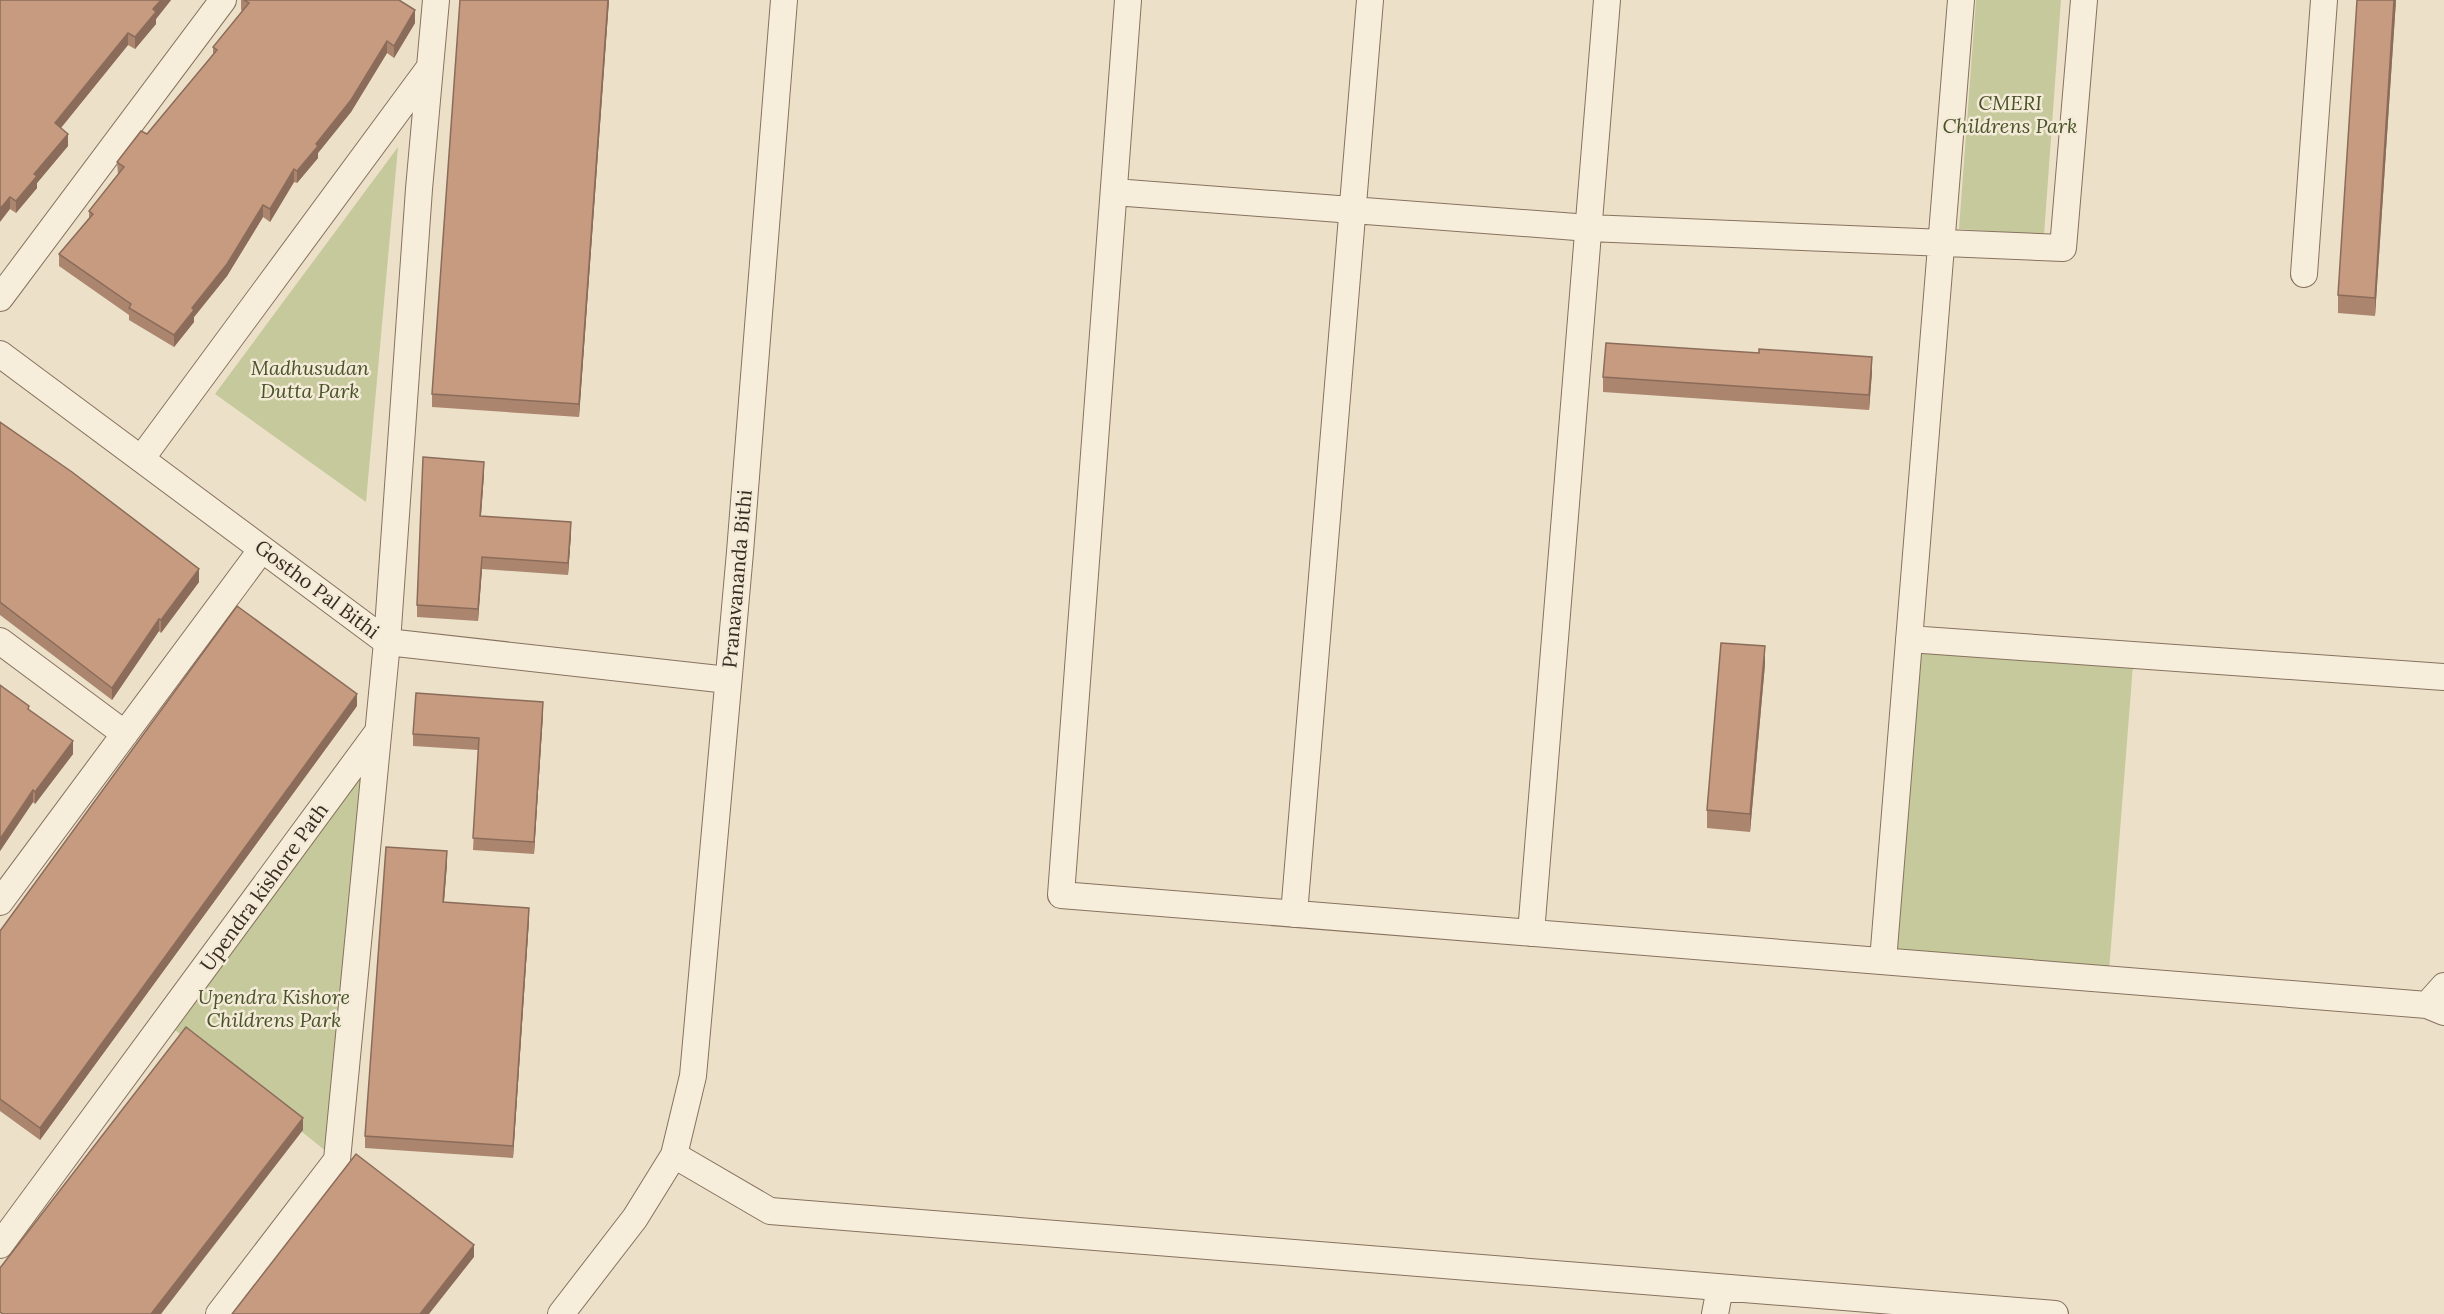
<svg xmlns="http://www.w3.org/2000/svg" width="2444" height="1314" viewBox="0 0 2444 1314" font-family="Lora,serif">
<rect width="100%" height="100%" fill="#ece0c8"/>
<path fill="#c5c99c" d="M1976,0h85l-17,235 -85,-6z
M398,147l-32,355 -151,-108z
M1909,639l224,26 -24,306 -226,-10z
M367,762l-30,398 -172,-138z"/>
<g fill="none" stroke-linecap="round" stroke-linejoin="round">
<g stroke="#86725e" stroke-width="28">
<path id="minor" d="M1128,0l-67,895 1366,110 17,7
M1114,192l475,36 474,20 21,-248
M2304,274l20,-274
M0,298l223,-298
M0,354l387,288 341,38
M141,459l289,-392
M1909,639l535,38
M0,641l125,93
M0,902l262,-353
M1294,914l76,-914
M1531,933l76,-933
M1883,961l78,-961
M2427,1005l17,-19
M674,1155l96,56 1285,103
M0,1245l377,-512
M219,1314l118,-154 50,-518 32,-453 17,-189
M561,1314l74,-96 39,-63 19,-79 47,-524 44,-552
M1715,1314l5,-26"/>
</g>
<use href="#minor" stroke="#f7eddb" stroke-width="26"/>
</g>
<path fill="#ab856e" d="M0,0h171l-15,19v5l-21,25 -7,-4 -67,83 7,18 -31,37v5l-21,25 -6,-4z
M241,0h158l16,23 -21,35 -7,-5 -36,59 -33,41v5l-21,25 -3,-1 -24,40 -7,-5 -36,59 -33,41v5l-20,25 -45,-27v-5l-70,-49v-12l30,-36v-7l29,-37 -1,-12 30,-28 66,-80v-7l29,-36 -1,-1z
M460,0h149l-30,417 -147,-10v-13z
M2396,0l-21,316 -37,-3v-18z
M1872,372l-3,38 -266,-18v-15z
M0,422l199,160 -38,51 -2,-2 -47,69 -112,-85z
M484,474l-3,42 90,18 -3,41 -86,-6 -4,52 -61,-4v-12z
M1765,664l-15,168 -43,-4v-18z
M0,685l29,25 44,44 -38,50 -2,-2 -33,49z
M357,706l-317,434 -40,-29v-180z
M543,714l-9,140 -61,-4 5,-100 -65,-4v-12z
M447,864l-3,38 85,18 -16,238 -148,-10v-12z"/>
<path fill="#8b6c5a" d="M161,0h10l-15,19v5l-21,25v-12l18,-28z
M608,0h1l-30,417v-13z
M2394,0h2l-21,316v-18z
M415,10v13l-21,35v-12z
M128,33v12l-73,90v-12z
M387,41v12l-36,59 -33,41v5l-21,25v-12z
M68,134v12l-31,37v5l-21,25v-12l18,-27z
M294,169v13l-24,40v-13z
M10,197v12l-10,13v-13z
M263,205v12l-36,59 -33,41v5l-20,25v-12z
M1872,357v15l-3,38v-15z
M484,462v12l-4,54v-12z
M571,522v12l-3,41v-12z
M482,557v12l-4,52v-12z
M199,569v13l-38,51v-13z
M159,619v12l-47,69v-12z
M1765,646v18l-15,168v-18z
M357,694v12l-317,434v-12z
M543,702v12l-9,140v-12z
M73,741v13l-38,50v-12z
M33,790v12l-33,49v-12z
M447,851v13l-4,50v-12z
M529,908v12l-16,238v-12z
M303,1118v12l-142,184h-10z
M474,1245v12l-45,57h-9z"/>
<path fill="#c79b80" stroke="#8b6c5a" stroke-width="1.5" d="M0,0h161l-8,9 3,3 -21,25 -7,-4 -73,90 13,11 -34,40 3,2 -21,25 -6,-4 -10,12z
M244,0h155l16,10 -21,36 -7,-5 -36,59 -35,44 2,2 -21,25 -3,-2 -24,40 -7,-4 -36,59 -35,44 2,2 -20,25 -45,-27 2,-4 -72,-50 34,-40 -4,-3 35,-44 -7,-5 24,-31 6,3 70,-84 -4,-3 36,-44z
M460,0h148l-29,404 -147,-10z
M2357,0h37l-19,298 -37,-3z
M1606,343l153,10v-4l113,8 -3,38 -266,-18z
M0,422l72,50 127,97 -38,51 -2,-1 -47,69 -112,-86z
M423,457l61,5 -4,54 91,6 -3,41 -86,-6 -4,52 -61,-4z
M237,606l120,88 -317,434 -40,-29v-168z
M1721,643l44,3 -15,168 -43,-4z
M0,685l29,21 -1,3 45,32 -38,51 -2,-2 -33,49z
M416,693l127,9 -9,140 -61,-4 6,-100 -66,-4z
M386,847l61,4 -4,51 86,6 -16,238 -148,-10z
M186,1027l117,91 -152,196h-148l-3,-2v-44z
M356,1154l118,91 -54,69h-188z"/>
<g text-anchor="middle" stroke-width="5" stroke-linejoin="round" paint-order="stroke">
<g font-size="20" font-style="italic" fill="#495329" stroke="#f3ead7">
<text x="2010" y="110">CMERI<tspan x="2010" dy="23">Childrens Park</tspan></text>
<text x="310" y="375">Madhusudan<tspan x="310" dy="23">Dutta Park</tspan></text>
<text x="274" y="1004">Upendra Kishore<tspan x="274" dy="23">Childrens Park</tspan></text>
</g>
<g font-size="20" fill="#382b21" stroke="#f3ead7">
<text transform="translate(737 579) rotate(-85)" y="7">Pranavananda Bithi</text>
<text transform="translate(317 589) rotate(37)" y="7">Gostho Pal Bithi</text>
<text transform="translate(264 887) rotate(-54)" y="7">Upendra kishore Path</text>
</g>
</g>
</svg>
